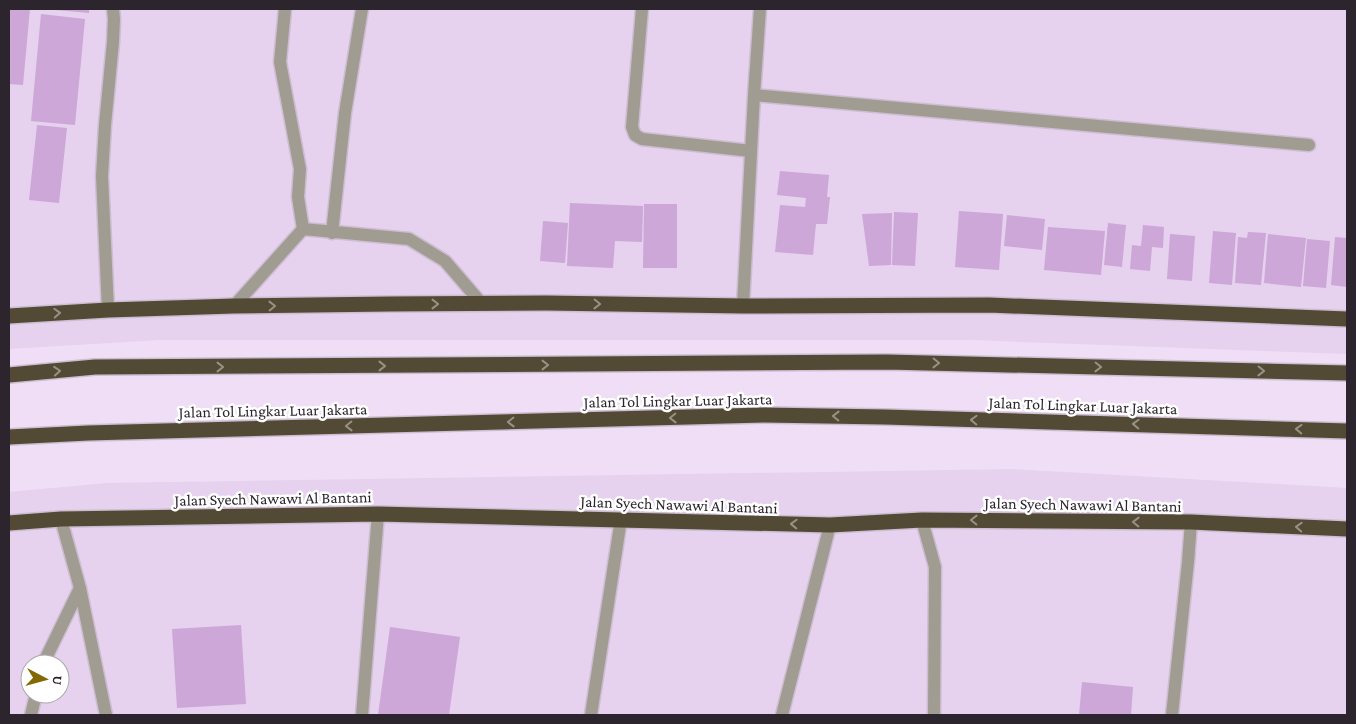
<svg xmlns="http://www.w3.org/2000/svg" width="1356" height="724" viewBox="0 0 1356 724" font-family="'Crimson Pro',serif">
<rect width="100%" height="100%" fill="#efdef5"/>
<path fill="#e6d1ee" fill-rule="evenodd" d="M9,9h1338v345l-375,-14h-812l-151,9z
M1013,469l334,19v227h-1338v-223l98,-9zM30,664h30v30h-30z"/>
<path fill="#cca7d8" d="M9,9h21l-7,76 -14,-1z
M56,9h33v4l-33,-3z
M41,14l44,5 -10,106 -44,-4z
M37,125l30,3 -8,75 -30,-3z
M780,171l49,4 -2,22h3l-3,27h-11l-3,31 -38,-3 5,-47 25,2 1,-9 -29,-3z
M570,203l73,3 -1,36 -27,-1 -2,27 -46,-2z
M644,204h33v64h-34z
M959,211l44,3 -4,56 -44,-3z
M894,212l24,1 -3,53 -23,-1z
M892,213l-1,52 -22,1 -7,-52z
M1007,215l38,4 -3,31 -38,-4z
M543,221l25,2 -3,40 -25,-2z
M1108,223l18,2 -4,42 -18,-2z
M1143,225l21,2 -1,21 -11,-1 -2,24 -20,-2 2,-24 9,1z
M1048,227l57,4 -4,44 -57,-5z
M1213,231l23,2 -4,52 -23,-2z
M1248,232l18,1 -5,52 -26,-2 3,-46 9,1z
M1170,234l25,2 -3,45 -25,-2z
M1268,234l38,4 -5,49 -37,-4z
M1335,237l12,1v49l-16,-2z
M1307,239l23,2 -4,47 -23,-2z
M241,625l5,79 -69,4 -5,-79z
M390,627l70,10 -11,78h-71z
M1082,682l51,5 -2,28h-52z"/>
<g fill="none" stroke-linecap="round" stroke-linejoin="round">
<g stroke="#ccbdd1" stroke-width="15">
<path id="minor" d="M285,9l-5,53 20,107 -2,28 5,32
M642,9l-10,118 3,8 7,4 109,12
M754,95l555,50
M332,233l13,-120 17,-104
M234,306l69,-77 106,10 36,22 37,43
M743,306l11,-211 6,-86
M108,310l-6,-134 3,-51 8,-83 1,-23 -1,-10
M61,519l19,69 26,127
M922,520l13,47 -1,148
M43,664l37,-76
M31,715l5,-21
M362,715l16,-201
M591,715l30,-196
M782,715l48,-190
M1172,715l16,-153 3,-40"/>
</g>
<g stroke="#ccbdd1" stroke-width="18">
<path id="highway" d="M9,316l99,-6 126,-4 156,-2 156,-1 197,3 246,-1 358,14
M9,375l86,-8 792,-5 460,11
M9,437l79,-4 676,-18 121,2 462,14
M9,523l52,-4 317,-5 452,11 92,-5 269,2 156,7"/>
</g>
<use href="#minor" stroke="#a09c91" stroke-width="12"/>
<use href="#highway" stroke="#524a34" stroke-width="15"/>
</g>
<defs><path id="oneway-chevron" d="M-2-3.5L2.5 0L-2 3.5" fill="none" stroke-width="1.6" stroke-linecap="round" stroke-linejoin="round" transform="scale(1.25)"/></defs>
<g stroke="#979285">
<use href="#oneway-chevron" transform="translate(435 304)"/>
<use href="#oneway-chevron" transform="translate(597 304) rotate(1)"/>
<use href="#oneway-chevron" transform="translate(272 306) rotate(-1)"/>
<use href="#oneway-chevron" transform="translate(57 313) rotate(-3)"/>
<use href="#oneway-chevron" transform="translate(936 363) rotate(1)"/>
<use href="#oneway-chevron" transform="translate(545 365)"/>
<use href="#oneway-chevron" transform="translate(382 366)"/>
<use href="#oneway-chevron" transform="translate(220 367)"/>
<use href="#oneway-chevron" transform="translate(1098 367) rotate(1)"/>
<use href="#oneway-chevron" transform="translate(57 371) rotate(-5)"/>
<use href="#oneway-chevron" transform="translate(1261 371) rotate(1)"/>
<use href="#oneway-chevron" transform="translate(836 416) rotate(-179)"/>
<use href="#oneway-chevron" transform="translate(673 418) rotate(179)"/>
<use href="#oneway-chevron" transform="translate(974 420) rotate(-178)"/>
<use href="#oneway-chevron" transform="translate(511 422) rotate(179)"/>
<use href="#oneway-chevron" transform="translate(1136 424) rotate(-178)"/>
<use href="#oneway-chevron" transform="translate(349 426) rotate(179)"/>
<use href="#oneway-chevron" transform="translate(1299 429) rotate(-178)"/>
<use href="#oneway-chevron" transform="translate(974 520) rotate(-179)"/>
<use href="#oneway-chevron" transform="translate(1136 522) rotate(-179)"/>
<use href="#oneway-chevron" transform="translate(794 524) rotate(-178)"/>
<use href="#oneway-chevron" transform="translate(1299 527) rotate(-177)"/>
</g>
<g text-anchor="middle" stroke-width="5" stroke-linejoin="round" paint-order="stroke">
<g font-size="16" fill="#2c252e" stroke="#fff">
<text transform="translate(678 400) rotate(-1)" y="6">Jalan Tol Lingkar Luar Jakarta</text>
<text transform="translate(1083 405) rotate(2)" y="6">Jalan Tol Lingkar Luar Jakarta</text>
<text transform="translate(273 410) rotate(-1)" y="6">Jalan Tol Lingkar Luar Jakarta</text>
<text transform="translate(273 498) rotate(-1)" y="6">Jalan Syech Nawawi Al Bantani</text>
<text transform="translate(679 504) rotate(2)" y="6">Jalan Syech Nawawi Al Bantani</text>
<text transform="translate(1083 504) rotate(1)" y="6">Jalan Syech Nawawi Al Bantani</text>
</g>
</g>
<rect width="1356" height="724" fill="none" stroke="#2c252e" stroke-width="20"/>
<g transform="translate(45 679) rotate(96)"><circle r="24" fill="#ffffff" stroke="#aba8ab"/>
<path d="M0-4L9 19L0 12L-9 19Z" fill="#846802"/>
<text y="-8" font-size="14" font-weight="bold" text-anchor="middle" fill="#2c252e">U</text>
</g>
</svg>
